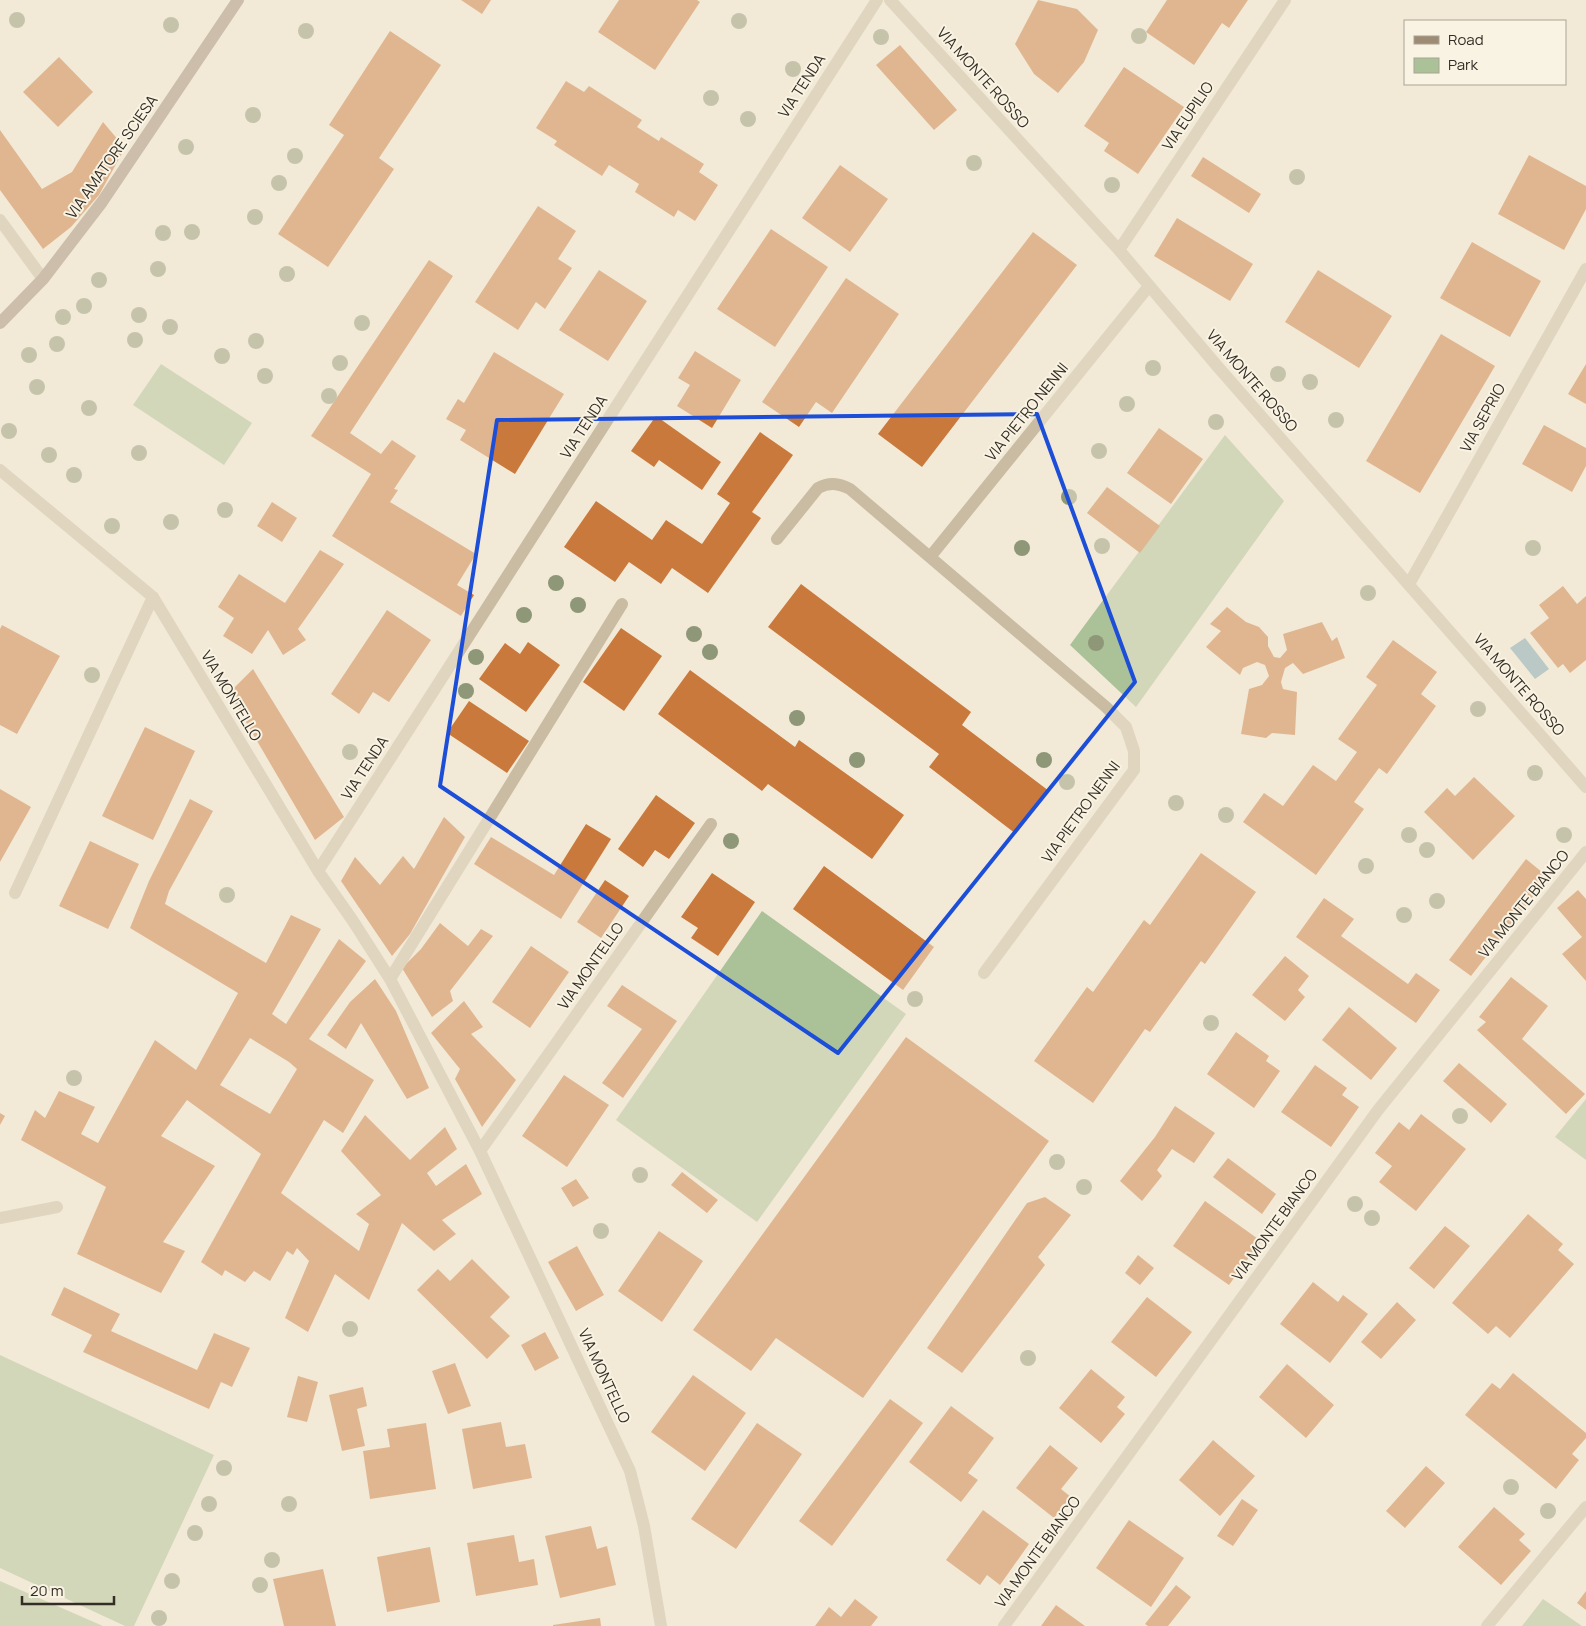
<svg xmlns="http://www.w3.org/2000/svg" width="1586" height="1626" viewBox="0 0 1586 1626" font-family="Manrope,sans-serif">
<rect width="100%" height="100%" fill="#f2ead7"/>
<path fill="#abc197" d="M161,364l91,59 -28,42 -91,-60z
M1225,435l59,66 -148,206 -66,-62z
M762,911l144,103 -149,208 -141,-102z
M1586,1099v61l-31,-23z
M0,1355l214,100 -80,171h-9l-125,-58z
M0,1581l103,45h-103z
M1543,1599l39,27h-60z"/>
<path fill="#75a2b0" d="M1525,638l24,31 -14,10 -25,-31z"/>
<path fill="#ca793c" fill-rule="evenodd" d="M461,0h30l-9,14z
M619,0h78l3,2 -45,68 -57,-38z
M1038,0l39,9 21,21 -14,32 -26,31 -24,-19 -19,-30z
M1167,0h81l-19,28 -7,-5 -28,42 -48,-33z
M390,31l51,34 -62,93 15,11 -66,98 -50,-33 66,-99 -15,-10z
M900,45l57,65 -23,20 -58,-65z
M59,57l34,35 -35,35 -35,-35z
M1124,67l60,40 -46,67 -34,-23 5,-8 -25,-17z
M566,81l18,11 5,-6 53,34 -5,7 22,14 2,-4 43,27 -5,8 19,13 -23,36 -17,-11 -4,7 -39,-25 4,-8 -30,-19 -7,11 -48,-31 3,-4 -21,-13z
M103,122l22,26 -26,47 -28,32 -28,22 -43,-59v-60l42,59 30,-17z
M1529,155l57,31v23l-22,41 -66,-36z
M1203,157l58,37 -12,19 -58,-37z
M840,165l48,34 -38,53 -48,-34z
M538,206l38,25 -18,28 14,9 -27,41 -9,-7 -18,28 -43,-28z
M1177,218l76,46 -23,37 -76,-45z
M771,229l57,38 -53,80 -58,-38z
M1033,232l44,33 -155,202 -44,-33z
M1472,242l69,39 -31,56 -70,-39z
M429,260l24,16 -103,157 31,21 11,-14 24,16 -22,33 4,1 -8,12 86,52 -19,31 17,10 -13,21 -129,-80 39,-62 -60,-38z
M599,270l48,31 -39,60 -49,-31z
M1318,270l74,46 -33,52 -74,-46z
M846,278l53,36 -67,99 -16,-11 -17,25 -37,-25z
M1441,334l54,32 -75,127 -54,-32z
M695,351l46,29 -29,48 -35,-22 13,-21 -12,-7z
M494,352l70,42 -49,80 -55,-34 6,-10 -20,-11 12,-20 6,4z
M1586,364v40l-18,-10z
M656,416l65,46 -19,28 -43,-30 -5,7 -23,-16z
M1544,425l42,23v18l-14,26 -50,-28z
M1159,428l44,31 -32,45 -44,-31z
M760,432l33,23 -41,57 9,6 -53,75 -36,-25 -11,16 -32,-22 -14,20 -51,-35 32,-46 56,39 14,-20 36,24 28,-41 -13,-9z
M1107,487l53,39 -20,27 -53,-40z
M272,502l25,16 -15,24 -25,-16z
M320,550l24,14 -46,65 8,11 -23,15 -15,-25 -16,24 -29,-18 11,-18 -16,-11 21,-33 46,29z
M801,584l170,128 -9,13 87,66 -33,43 -87,-67 10,-13 -171,-127z
M1563,586l14,18 9,-8v64l-16,13 -7,-9 -5,4 -28,-35 19,-15 -10,-13z
M1227,607l19,15 13,5 9,10v9l6,11 6,1 7,-8 -4,-16 39,-12 10,19 5,-4 8,21 -42,16 -10,-11 -8,5 -4,14 2,7 14,3 -2,43 -23,-2 -6,5 -25,-4 8,-45 13,-4 7,-9 -4,-11 -8,-3 -14,6 -3,7 -34,-28 15,-16 -11,-7z
M387,610l44,30 -42,62 -16,-10 -14,22 -28,-20z
M2,625l58,31 -43,78 -17,-9v-96z
M621,628l41,28 -38,55 -41,-29z
M1393,640l44,32 -16,22 15,12 -49,68 -8,-6 -25,34 10,7 -48,66 -73,-53 21,-29 19,13 30,-41 23,16 21,-29 -19,-13 39,-54 -11,-8z
M528,642l32,23 -34,47 -47,-33 26,-36 15,11z
M253,669l91,148 -29,23 -86,-147z
M690,670l105,77 4,-7 105,75 -32,44 -104,-75 -6,7 -104,-77z
M469,701l60,40 -22,32 -60,-40z
M145,727l50,24 -42,89 -51,-24z
M1474,777l41,39 -42,44 -49,-48 23,-24 8,8z
M0,789l31,18 -31,55z
M656,795l39,28 -26,36 -14,-9 -12,17 -25,-18z
M190,799l23,12 -44,80 -4,13 101,59 25,-48 30,14 -49,85 14,10 53,-85 27,22 -57,78 65,41 -31,53 -19,-13 -43,73 78,58 10,-27 -13,-10 25,-19 -40,-44 24,-36 45,45 35,-33 12,22 -30,24 9,13 30,-22 16,30 -40,26 14,14 -22,17 -32,-28 -33,77 -34,-26 -27,58 -23,-14 24,-57 -12,-13 -4,7 -6,-4 -17,30 -16,-10 -9,11 -20,-12 -3,6 -21,-14 60,-108 -74,-54 -26,36 54,30 -52,76 22,9 -24,42 -84,-39 29,-67 -85,-47 14,-30 10,8 14,-27 36,16 -14,27 17,9 57,-103 41,30 42,-77 -108,-65 19,-47zM250,1038l39,24 8,7 -27,45 -50,-29z
M444,817l21,20 -55,97 -18,22 -51,-75 14,-24 25,28 23,-29 11,13z
M586,824l25,15 -50,80 -87,-55 17,-27 63,38z
M90,841l49,23 -31,65 -49,-23z
M1201,853l55,39 -51,72 -4,-3 -51,71 -5,-3 -52,74 -59,-42 53,-74 6,5 51,-72 6,5z
M1526,859l22,18 -77,99 -22,-16z
M824,866l110,81 -31,43 -110,-81z
M712,873l43,29 -37,54 -27,-18 7,-10 -17,-11z
M605,880l24,16 -28,42 -24,-16z
M1578,890l8,9v82l-24,-27 20,-17 -25,-29z
M1324,898l30,21 -13,17 67,48 8,-11 24,17 -24,33 -120,-86z
M440,923l28,23 13,-17 12,7 -43,55 3,10 -21,16 -30,-49 19,-19z
M531,946l38,26 -39,56 -38,-26z
M1285,956l24,20 -11,14 7,7 -20,24 -33,-26z
M1511,977l37,29 -26,33 63,55 -19,20 -89,-84 9,-8 -7,-5z
M375,979l21,32 33,77 -22,11 -46,-76 -15,26 -19,-14 23,-33z
M622,985l55,36 -54,77 -21,-15 40,-54 -35,-23z
M464,1001l19,26 -12,7 45,46 -34,47 -27,-48 5,-10 -29,-36z
M1349,1007l48,41 -26,32 -49,-40z
M1236,1032l33,24 -3,5 14,10 -26,37 -47,-34z
M906,1037l143,104 -186,257 -87,-60 -25,33 -58,-41z
M1459,1063l48,41 -16,19 -48,-42z
M1315,1065l32,23 -5,7 17,12 -28,40 -50,-35z
M564,1075l45,30 -42,62 -45,-31z
M1175,1106l40,27 -21,30 -22,-14 -15,21 5,6 -20,25 -22,-20 35,-44z
M0,1113l5,3 -5,9z
M1421,1114l45,35 -50,62 -37,-29 13,-16 -17,-13 24,-31 10,8z
M1228,1158l48,36 -14,20 -49,-37z
M682,1172l36,28 -11,13 -36,-28z
M576,1179l13,19 -16,9 -12,-19z
M1045,1197l26,18 -33,42 7,8 -83,108 -35,-25 100,-145z
M1205,1201l56,40 -32,44 -56,-39z
M1528,1214l35,30 -5,6 16,14 -64,74 -14,-12 -8,8 -36,-31z
M1445,1226l25,20 -36,43 -25,-21z
M659,1231l44,30 -41,61 -44,-31z
M577,1246l27,49 -28,16 -28,-49z
M1138,1255l16,13 -14,17 -15,-12z
M472,1259l38,38 -20,20 20,19 -23,23 -70,-69 21,-21 12,12z
M1313,1282l25,20 5,-7 25,19 -38,49 -50,-39z
M64,1287l56,27 -9,17 86,39 17,-37 36,15 -18,39 -11,-5 -12,27 -126,-57 9,-17 -41,-20z
M1147,1297l45,35 -36,45 -45,-35z
M1397,1302l19,18 -35,39 -20,-17z
M545,1332l14,26 -24,13 -14,-26z
M455,1363l16,43 -23,8 -16,-43z
M1287,1364l47,41 -28,33 -47,-41z
M1091,1369l34,28 -8,10 8,7 -24,29 -42,-35z
M1513,1373l73,60v5l-14,16 7,6 -23,29 -91,-74 27,-32 8,6z
M693,1375l53,38 -41,58 -54,-39z
M298,1376l20,6 -11,40 -20,-5z
M363,1387l4,19 -10,3 8,37 -23,5 -13,-56z
M890,1399l33,24 -91,123 -33,-25z
M951,1406l43,32 -26,35 10,7 -17,22 -52,-40z
M501,1422l5,25 19,-3 7,34 -59,11 -11,-60z
M426,1423l10,66 -66,10 -7,-48 27,-4 -3,-18z
M757,1423l45,31 -66,95 -45,-30z
M1213,1440l42,36 -35,40 -41,-36z
M1050,1445l28,23 -17,21 10,8 -17,21 -38,-30z
M1426,1466l19,17 -40,45 -19,-17z
M1242,1499l16,11 -25,36 -16,-10z
M1494,1507l31,27 -6,6 12,11 -30,34 -43,-38z
M983,1510l46,34 -29,41 -13,-10 -7,10 -34,-25z
M1129,1520l55,38 -33,49 -55,-39z
M591,1526l6,23 10,-3 9,39 -56,13 -15,-62z
M514,1535l5,27 15,-3 4,26 -62,11 -9,-53z
M430,1547l10,55 -53,10 -10,-55z
M323,1569l13,57h-52l-11,-47z
M1176,1585l15,12 -23,29h-20l-3,-2z
M1586,1591v19l-9,-7z
M855,1599l23,18 -7,9h-56l14,-19 12,10z
M1056,1605l29,21h-44z
M600,1618l1,8h-48v-1z"/>
<g fill="none" stroke-linecap="round" stroke-linejoin="round">
<path stroke="#cabca3" stroke-width="12" d="M890,0l229,250 99,117 368,420
M0,220l43,59
M1119,250l166,-250
M0,470l153,127 165,274 35,50 37,58 90,172 150,320 14,55 17,100
M777,539l41,-51c11,-6 20,-5 32,1l256,218 20,20 8,24v19l-150,203
M930,557l219,-271
M1409,584l177,-315
M318,871l559,-871
M15,893l138,-296
M390,979l232,-375
M480,1151l231,-327
M0,1218l57,-11
M1004,1626l374,-516 208,-258
M1487,1626l99,-119"/>
<path stroke="#9d8b74" stroke-width="12" d="M0,323l43,-44 59,-77 136,-202"/>
</g>
<g fill="#8e9777">
<circle cx="17" cy="20" r="8"/>
<circle cx="739" cy="21" r="8"/>
<circle cx="171" cy="25" r="8"/>
<circle cx="306" cy="31" r="8"/>
<circle cx="1139" cy="36" r="8"/>
<circle cx="881" cy="37" r="8"/>
<circle cx="793" cy="69" r="8"/>
<circle cx="711" cy="98" r="8"/>
<circle cx="253" cy="115" r="8"/>
<circle cx="748" cy="119" r="8"/>
<circle cx="186" cy="147" r="8"/>
<circle cx="295" cy="156" r="8"/>
<circle cx="974" cy="163" r="8"/>
<circle cx="1297" cy="177" r="8"/>
<circle cx="279" cy="183" r="8"/>
<circle cx="1112" cy="185" r="8"/>
<circle cx="255" cy="217" r="8"/>
<circle cx="192" cy="232" r="8"/>
<circle cx="163" cy="233" r="8"/>
<circle cx="158" cy="269" r="8"/>
<circle cx="287" cy="274" r="8"/>
<circle cx="99" cy="280" r="8"/>
<circle cx="84" cy="306" r="8"/>
<circle cx="139" cy="315" r="8"/>
<circle cx="63" cy="317" r="8"/>
<circle cx="362" cy="323" r="8"/>
<circle cx="170" cy="327" r="8"/>
<circle cx="135" cy="340" r="8"/>
<circle cx="256" cy="341" r="8"/>
<circle cx="57" cy="344" r="8"/>
<circle cx="29" cy="355" r="8"/>
<circle cx="222" cy="356" r="8"/>
<circle cx="340" cy="363" r="8"/>
<circle cx="1153" cy="368" r="8"/>
<circle cx="1278" cy="374" r="8"/>
<circle cx="265" cy="376" r="8"/>
<circle cx="1310" cy="382" r="8"/>
<circle cx="37" cy="387" r="8"/>
<circle cx="329" cy="396" r="8"/>
<circle cx="1127" cy="404" r="8"/>
<circle cx="89" cy="408" r="8"/>
<circle cx="1336" cy="420" r="8"/>
<circle cx="1216" cy="422" r="8"/>
<circle cx="9" cy="431" r="8"/>
<circle cx="1099" cy="451" r="8"/>
<circle cx="139" cy="453" r="8"/>
<circle cx="49" cy="455" r="8"/>
<circle cx="74" cy="475" r="8"/>
<circle cx="1069" cy="497" r="8"/>
<circle cx="225" cy="510" r="8"/>
<circle cx="171" cy="522" r="8"/>
<circle cx="112" cy="526" r="8"/>
<circle cx="1102" cy="546" r="8"/>
<circle cx="1022" cy="548" r="8"/>
<circle cx="1533" cy="548" r="8"/>
<circle cx="556" cy="583" r="8"/>
<circle cx="1368" cy="593" r="8"/>
<circle cx="578" cy="605" r="8"/>
<circle cx="524" cy="615" r="8"/>
<circle cx="694" cy="634" r="8"/>
<circle cx="1096" cy="643" r="8"/>
<circle cx="710" cy="652" r="8"/>
<circle cx="476" cy="657" r="8"/>
<circle cx="92" cy="675" r="8"/>
<circle cx="466" cy="691" r="8"/>
<circle cx="1478" cy="709" r="8"/>
<circle cx="797" cy="718" r="8"/>
<circle cx="350" cy="752" r="8"/>
<circle cx="857" cy="760" r="8"/>
<circle cx="1044" cy="760" r="8"/>
<circle cx="1535" cy="773" r="8"/>
<circle cx="1067" cy="782" r="8"/>
<circle cx="1176" cy="803" r="8"/>
<circle cx="1226" cy="815" r="8"/>
<circle cx="1409" cy="835" r="8"/>
<circle cx="1564" cy="835" r="8"/>
<circle cx="731" cy="841" r="8"/>
<circle cx="1427" cy="850" r="8"/>
<circle cx="1366" cy="866" r="8"/>
<circle cx="227" cy="895" r="8"/>
<circle cx="1437" cy="901" r="8"/>
<circle cx="1404" cy="915" r="8"/>
<circle cx="915" cy="999" r="8"/>
<circle cx="1211" cy="1023" r="8"/>
<circle cx="74" cy="1078" r="8"/>
<circle cx="1460" cy="1116" r="8"/>
<circle cx="1057" cy="1162" r="8"/>
<circle cx="640" cy="1175" r="8"/>
<circle cx="1084" cy="1187" r="8"/>
<circle cx="1355" cy="1204" r="8"/>
<circle cx="1372" cy="1218" r="8"/>
<circle cx="601" cy="1231" r="8"/>
<circle cx="350" cy="1329" r="8"/>
<circle cx="1028" cy="1358" r="8"/>
<circle cx="224" cy="1468" r="8"/>
<circle cx="1511" cy="1487" r="8"/>
<circle cx="209" cy="1504" r="8"/>
<circle cx="289" cy="1504" r="8"/>
<circle cx="1548" cy="1511" r="8"/>
<circle cx="195" cy="1533" r="8"/>
<circle cx="272" cy="1560" r="8"/>
<circle cx="172" cy="1581" r="8"/>
<circle cx="260" cy="1585" r="8"/>
<circle cx="159" cy="1618" r="8"/>
</g>
<path d="M0 0H1586V1626H0ZM1037,414l98,268 -297,371 -398,-267 57,-366z" fill="#f2ead7" fill-opacity=".55" fill-rule="evenodd"/>
<path fill="none" stroke="#1d4ed8" stroke-width="4" stroke-linejoin="round" d="M1037,414l98,268 -297,371 -398,-267 57,-366z"/>
<g text-anchor="middle" stroke-width="4" stroke-linejoin="round" paint-order="stroke">
<g font-size="15" fill="#342d25" stroke="#f9f3e3">
<text transform="translate(983 78) rotate(48)" y="5">VIA MONTE ROSSO</text>
<text transform="translate(802 86) rotate(-57)" y="5">VIA TENDA</text>
<text transform="translate(1188 116) rotate(-56)" y="5">VIA EUPILIO</text>
<text transform="translate(112 157) rotate(-55)" y="5">VIA AMATORE SCIESA</text>
<text transform="translate(1252 381) rotate(49)" y="5">VIA MONTE ROSSO</text>
<text transform="translate(1027 412) rotate(-51)" y="5">VIA PIETRO NENNI</text>
<text transform="translate(1483 418) rotate(-61)" y="5">VIA SEPRIO</text>
<text transform="translate(584 427) rotate(-57)" y="5">VIA TENDA</text>
<text transform="translate(1519 685) rotate(49)" y="5">VIA MONTE ROSSO</text>
<text transform="translate(231 696) rotate(59)" y="5">VIA MONTELLO</text>
<text transform="translate(365 768) rotate(-57)" y="5">VIA TENDA</text>
<text transform="translate(1081 812) rotate(-54)" y="5">VIA PIETRO NENNI</text>
<text transform="translate(1524 904) rotate(-51)" y="5">VIA MONTE BIANCO</text>
<text transform="translate(591 966) rotate(-55)" y="5">VIA MONTELLO</text>
<text transform="translate(1275 1225) rotate(-54)" y="5">VIA MONTE BIANCO</text>
<text transform="translate(604 1376) rotate(65)" y="5">VIA MONTELLO</text>
<text transform="translate(1038 1552) rotate(-54)" y="5">VIA MONTE BIANCO</text>
</g>
</g>
<rect x="1404" y="20" width="162" height="65" fill="#f9f3e3" stroke="#aaa497"/>
<rect x="1414" y="36" width="25" height="8" fill="#9d8b74" stroke="#aaa497"/>
<text x="1448" y="45" font-size="15" fill="#342d25">Road</text>
<rect x="1414" y="58" width="25" height="15" fill="#abc197" stroke="#aaa497"/>
<text x="1448" y="70" font-size="15" fill="#342d25">Park</text>
<path d="M22 1596v8h92v-8" fill="none" stroke="#342d25" stroke-width="2.5"/>
<text x="30" y="1596" font-size="15" fill="#342d25" stroke="#f9f3e3" stroke-width="4" paint-order="stroke">20 m</text>
</svg>
